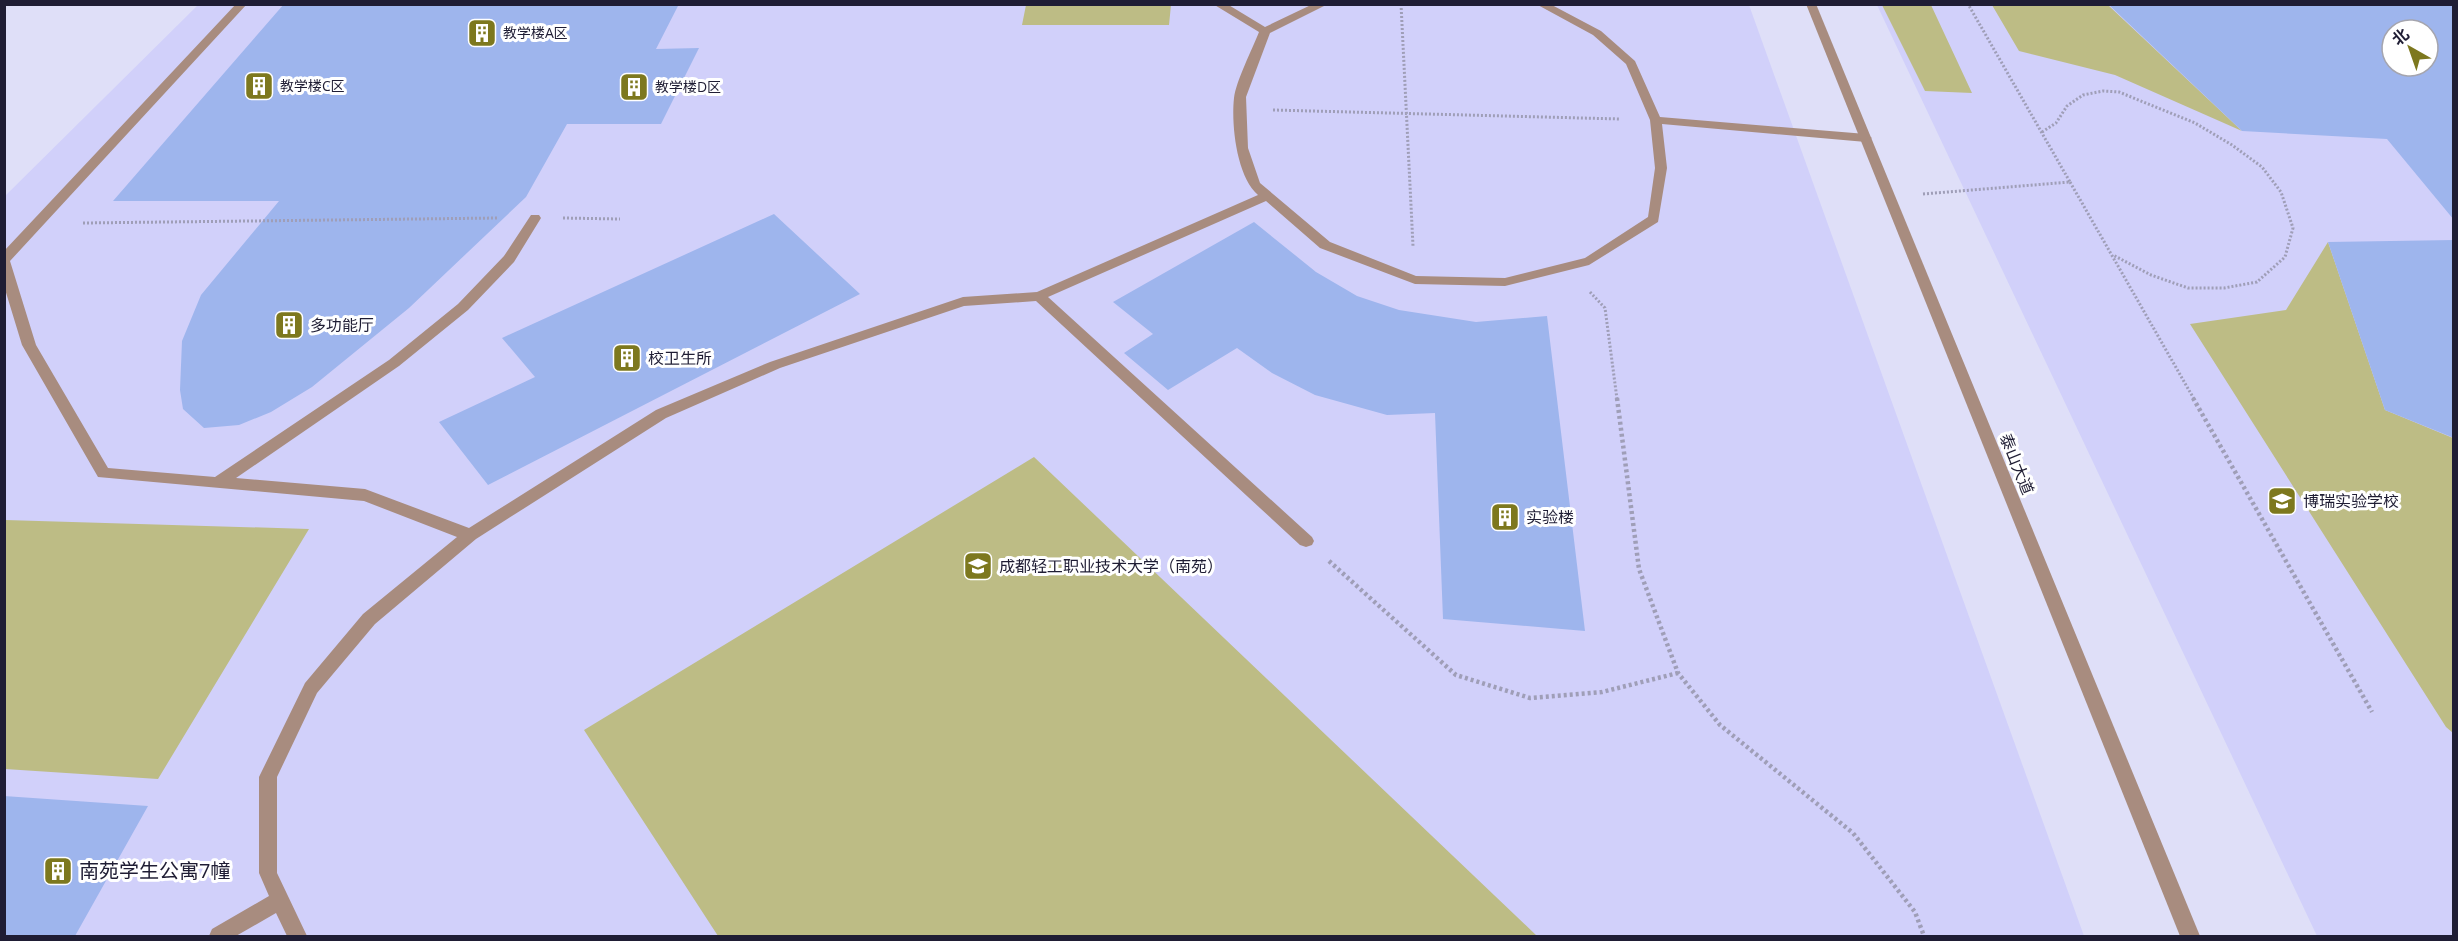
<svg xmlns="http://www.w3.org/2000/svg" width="2458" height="941" viewBox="0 0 2458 941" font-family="'Open Sans','Noto Sans SC',sans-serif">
<rect width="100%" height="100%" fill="#dfdff8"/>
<path fill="#d1d0fa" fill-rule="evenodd" d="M199,4l1550,1 335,931h-2079v-740z
M1877,5h576v931h-136zM2392,30h36v36h-36z"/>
<path fill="#bdbc85" d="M1026,5h145l-2,20h-147z
M1882,5h49l41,88 -47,-2z
M1992,5h116l134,126 -127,-56 -96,-24z
M2328,242l57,168 68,28v295l-7,-6 -256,-403 96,-14z
M1034,457l503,479h-819l-134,-206z
M4,520h1l304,9 -151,250 -153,-10z"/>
<path fill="#9eb5ed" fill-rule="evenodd" d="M284,4h395l-23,45 43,-1 -38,76h-94l-41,73 -117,111 -97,79 -41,25 -32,13 -35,3 -21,-19 -3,-19 2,-49 19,-46 78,-94h-166z
M2108,4h346v216l-67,-81 -145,-8zM2392,30h36v36h-36z
M774,214l86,80 -372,191 -49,-63 96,-45 -33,-39z
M1254,222l62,50 41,24 42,14 77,12 71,-6 38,315 -142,-12 -8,-206 -48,2 -72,-20 -43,-22 -35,-25 -69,42 -44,-37 29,-19 -40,-32z
M2454,240v198l-69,-28 -57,-168z
M4,796l144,10 -73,130h-71z"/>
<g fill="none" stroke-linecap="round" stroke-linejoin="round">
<path stroke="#9f9eb7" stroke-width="3" stroke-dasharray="2 2" stroke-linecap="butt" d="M1401,4l12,242
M1273,110l347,9
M2042,132l14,-9 11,-17 16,-11 20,-4 16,1 76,31 37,22 30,22 19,25 12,36 -8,29 -28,25 -33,6h-36l-37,-13 -38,-20
M2070,182l124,217
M1923,194l147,-12 -102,-178
M563,218l57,1
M83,223l415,-5
M1590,292l15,16 12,91"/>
<path stroke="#9f9eb7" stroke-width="4.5" stroke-dasharray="3 3" stroke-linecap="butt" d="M1617,398l22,171 39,104 42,52 133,108 62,79 9,24
M2193,398l179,314
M1329,561l127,114 74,23 72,-6 76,-19"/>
<path fill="#a88c7f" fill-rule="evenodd" d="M236,4h11l-237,257 26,84 72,123 107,9 174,-117 69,-56 46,-48 27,-41h8l2,3 -27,44 -46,48 -69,56 -163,112 129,11 104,39 187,-118 114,-48 193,-65 74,-5 221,-97c-21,-18 -27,-69 -24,-97 2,-17 18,-48 25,-66l-46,-28h14l38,23 48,-23h15l-58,29 -24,64 2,51 12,35 70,59 86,34 89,2 80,-20 63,-41 7,-49 -5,-48 -24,-56 -33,-29 -57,-31h14l51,27 34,30 25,56 206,17 6,4 -6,4 -204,-18 5,44 -9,54 -69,43 -84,21 -90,-2 -95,-36 -54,-47 -218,96 264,240 2,4 -2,4 -6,2 -6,-2 -264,-244 -72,5 -184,62 -114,50 -190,121 -101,85 -58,69 -40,84v96l30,63h-20l-11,-23 -40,23h-27l3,-7 57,-33 -10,-23v-96l46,-94 58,-69 94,-77 -93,-36 -266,-24 -76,-132 -18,-59v-35z"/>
<path fill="#a88c7f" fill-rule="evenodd" d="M1556,4l-8,6 -5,-3 2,-3z"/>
<path fill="#a88c7f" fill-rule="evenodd" d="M1806,4h10l384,932h-20z"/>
</g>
<defs>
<g id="building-square" transform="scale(1.5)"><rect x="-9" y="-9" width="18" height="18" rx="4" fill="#7d781e" stroke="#fff"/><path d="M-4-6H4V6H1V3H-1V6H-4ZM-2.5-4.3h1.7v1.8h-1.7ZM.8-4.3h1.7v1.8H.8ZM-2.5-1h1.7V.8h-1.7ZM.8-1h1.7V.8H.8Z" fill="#fff"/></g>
<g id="school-square" transform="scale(1.5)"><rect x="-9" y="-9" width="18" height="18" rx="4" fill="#7d781e" stroke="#fff"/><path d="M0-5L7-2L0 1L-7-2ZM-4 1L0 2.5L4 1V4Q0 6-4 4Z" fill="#fff"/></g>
<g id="university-square" transform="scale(1.5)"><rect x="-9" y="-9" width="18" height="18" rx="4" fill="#7d781e" stroke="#fff"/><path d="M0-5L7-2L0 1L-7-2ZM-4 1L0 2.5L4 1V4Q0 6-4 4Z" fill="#fff"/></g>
</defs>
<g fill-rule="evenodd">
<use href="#building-square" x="482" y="33"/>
<use href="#building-square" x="259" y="86"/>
<use href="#building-square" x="634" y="87"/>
<use href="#building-square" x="289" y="325"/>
<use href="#building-square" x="627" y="358"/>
<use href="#school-square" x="2282" y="501"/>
<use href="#building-square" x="1505" y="517"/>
<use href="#university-square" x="978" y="566"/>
<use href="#building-square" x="58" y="871"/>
</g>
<g text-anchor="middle" stroke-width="6" stroke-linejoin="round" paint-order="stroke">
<g font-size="14" fill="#1f1d34" stroke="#fff" text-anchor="start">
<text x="503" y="38">教学楼A区</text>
<text x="280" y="91">教学楼C区</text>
<text x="655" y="92">教学楼D区</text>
</g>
<g font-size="16" fill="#1f1d34" stroke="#fff" text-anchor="start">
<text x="310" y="331">多功能厅</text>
<text x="648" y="364">校卫生所</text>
<text x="2303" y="507">博瑞实验学校</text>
<text x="1526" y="523">实验楼</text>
<text x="999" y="572">成都轻工职业技术大学（南苑）</text>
</g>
<g font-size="16" fill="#1f1d34" stroke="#fff">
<text transform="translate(2017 464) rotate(68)" y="6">泰山大道</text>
</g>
<g font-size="20" fill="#1f1d34" stroke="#fff" text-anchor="start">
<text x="79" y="878">南苑学生公寓7幢</text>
</g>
</g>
<rect width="2458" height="941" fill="none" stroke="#1f1d34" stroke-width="12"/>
<g transform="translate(2410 48) rotate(320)"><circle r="28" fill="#ffffff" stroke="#a5a5ae" stroke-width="1.5"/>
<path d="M0-4.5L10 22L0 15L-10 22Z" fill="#7d781e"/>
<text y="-9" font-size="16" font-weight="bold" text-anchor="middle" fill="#1f1d34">北</text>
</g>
</svg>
